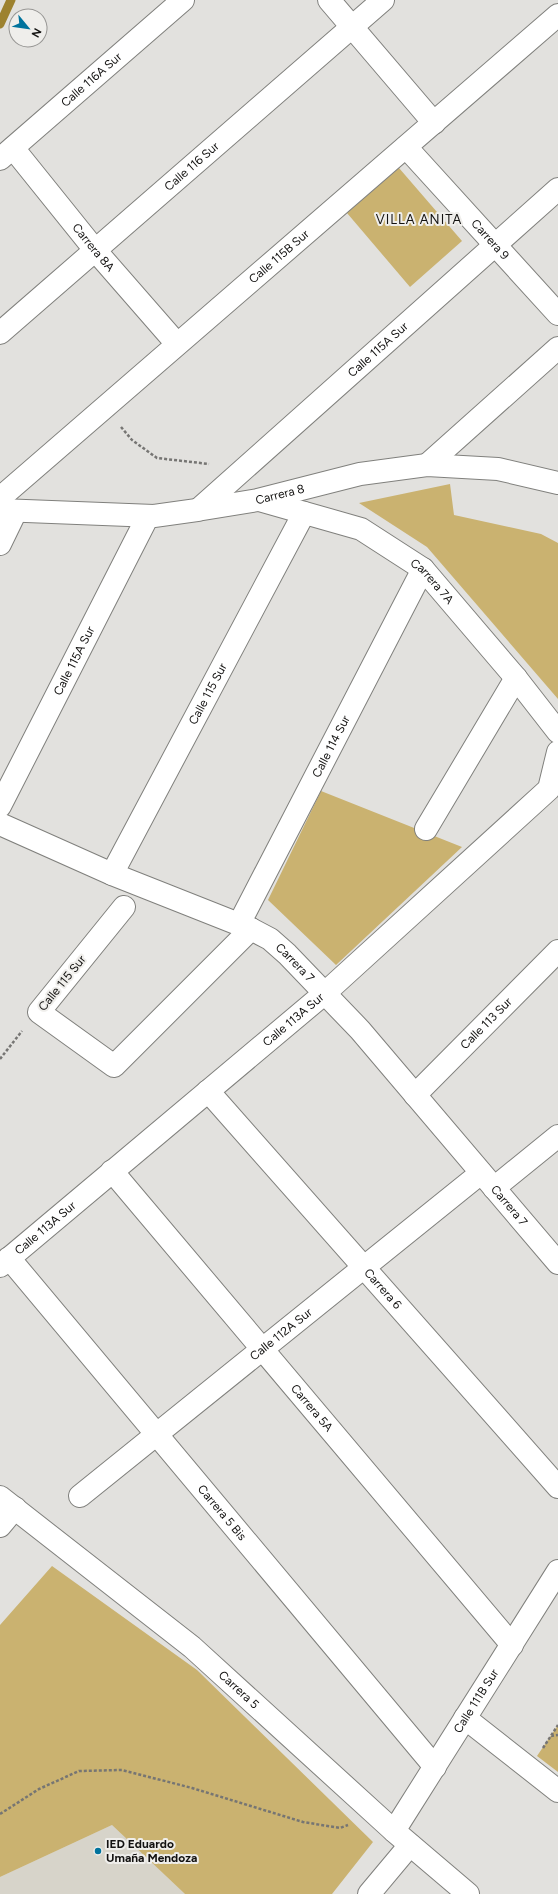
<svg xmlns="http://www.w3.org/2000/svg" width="558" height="1894" viewBox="0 0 558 1894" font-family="Figtree,sans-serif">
<rect width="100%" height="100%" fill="#e2e1de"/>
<path fill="#d7d4ca" d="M112,1825l73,69h-185v-17z"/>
<path fill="#cab270" d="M399,168l63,73 -52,46 -63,-74z
M450,484l4,31 87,19 17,9v156l-131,-152 -68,-44z
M321,791l141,56 -126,118 -68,-65z
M52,1566l145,104 176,172 -41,52h-147l-73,-69 -112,52v-252z
M558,1725v47l-21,-16z"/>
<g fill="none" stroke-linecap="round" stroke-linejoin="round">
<path stroke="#9d822f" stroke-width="9" d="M0,24l11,-24"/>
<g stroke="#80807d" stroke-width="24">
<g id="minor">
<path d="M329,0l105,123"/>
<path id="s1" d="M406,147l152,167"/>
<path id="s2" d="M13,148l82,102 82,94"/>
<path id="s3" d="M0,159l183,-159"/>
<path id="s4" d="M0,333l383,-333"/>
<path d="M427,465l131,-117"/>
<path id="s5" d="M0,498l558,-483"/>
<path id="s6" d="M259,500l102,29 62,40 93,109 42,54"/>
<path id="s7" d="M0,510l154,6 43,-6 61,-10 102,-26 67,-9 71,4 60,14"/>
<path id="s8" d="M198,510l360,-321"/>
<path d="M0,544l16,-33"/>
<path id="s9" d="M0,806l148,-290"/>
<path id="s10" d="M0,824l112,50 139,55 19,10 17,15 73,76 198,233"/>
<path d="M426,829l90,-151"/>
<path id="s11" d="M112,874l192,-361"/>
<path d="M124,907l-85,105 75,54 137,-137"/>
<path id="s12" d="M239,924l184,-355"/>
<path id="s13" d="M208,1091l350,396"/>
<path id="s14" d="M415,1095l143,-144"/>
<path id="s15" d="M112,1171l400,474"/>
<path d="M494,1188l64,-52"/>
<path id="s16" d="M9,1258l426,509"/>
<path id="s17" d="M0,1266l325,-273 224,-204 9,-37"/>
<path id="s18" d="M80,1496l401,-323"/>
<path id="s19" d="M0,1497l192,150 202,184"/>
<path d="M0,1526l15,-18"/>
<path d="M465,1718l93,73"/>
<path d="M369,1894l41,-49"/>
</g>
</g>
<g stroke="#80807d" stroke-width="24">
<g id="tertiary">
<path id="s20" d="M468,1894l-74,-63 164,-260"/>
</g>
</g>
<path stroke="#767573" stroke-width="2.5" stroke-dasharray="3 2" stroke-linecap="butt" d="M121,427l11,13 25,18 52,6
M0,1059l22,-28
M551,1736l7,-1
M543,1748l15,-23
M0,1814l39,-25 40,-18 43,-1 70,18 111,34 37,6 8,-3"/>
<use href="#minor" stroke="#fff" stroke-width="22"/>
<use href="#tertiary" stroke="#fff" stroke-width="22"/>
</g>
<circle fill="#00739d" stroke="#efeeeb" stroke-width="1.5" cx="98" cy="1851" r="4"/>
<g text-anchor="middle" stroke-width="4" stroke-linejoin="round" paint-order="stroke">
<g font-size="12" fill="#131211" stroke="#efeeeb">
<text dy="4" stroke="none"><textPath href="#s3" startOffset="121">Calle 116A Sur</textPath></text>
<text dy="4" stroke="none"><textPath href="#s4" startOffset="254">Calle 116 Sur</textPath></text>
<text dy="4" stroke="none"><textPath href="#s1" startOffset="125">Carrera 9</textPath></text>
<text dy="4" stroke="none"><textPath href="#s2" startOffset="128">Carrera 8A</textPath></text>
<text dy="4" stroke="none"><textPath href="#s5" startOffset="369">Calle 115B Sur</textPath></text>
<text dy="4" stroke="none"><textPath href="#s8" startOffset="241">Calle 115A Sur</textPath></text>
<text dy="4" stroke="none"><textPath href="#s7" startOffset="282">Carrera 8</textPath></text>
<text dy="4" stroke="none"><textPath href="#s6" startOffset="195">Carrera 7A</textPath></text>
<text dy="4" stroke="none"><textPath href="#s9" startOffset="163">Calle 115A Sur</textPath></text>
<text dy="4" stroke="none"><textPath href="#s11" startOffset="204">Calle 115 Sur</textPath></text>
<text dy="4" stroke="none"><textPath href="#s12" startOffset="200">Calle 114 Sur</textPath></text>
<text dy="4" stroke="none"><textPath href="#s10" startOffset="328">Carrera 7</textPath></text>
<text transform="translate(62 983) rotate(-51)" y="4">Calle 115 Sur</text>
<text dy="4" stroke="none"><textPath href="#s17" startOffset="383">Calle 113A Sur</textPath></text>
<text dy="4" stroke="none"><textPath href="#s14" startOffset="101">Calle 113 Sur</textPath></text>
<text dy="4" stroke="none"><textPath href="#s10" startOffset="652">Carrera 7</textPath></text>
<text dy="4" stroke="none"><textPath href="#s17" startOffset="59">Calle 113A Sur</textPath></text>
<text dy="4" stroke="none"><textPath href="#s13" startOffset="264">Carrera 6</textPath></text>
<text dy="4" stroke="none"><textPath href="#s18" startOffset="258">Calle 112A Sur</textPath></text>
<text dy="4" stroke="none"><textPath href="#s15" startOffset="310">Carrera 5A</textPath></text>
<text dy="4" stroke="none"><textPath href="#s16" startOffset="332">Carrera 5 Bis</textPath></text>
<text dy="4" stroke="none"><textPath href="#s19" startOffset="307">Carrera 5</textPath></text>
<text dy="4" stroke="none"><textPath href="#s20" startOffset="251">Calle 111B Sur</textPath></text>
</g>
<g font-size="12" font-weight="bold" fill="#131211" stroke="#efeeeb" text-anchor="start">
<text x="106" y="1848">IED Eduardo<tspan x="106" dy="14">Umaña Mendoza</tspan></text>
</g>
<g font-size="13" letter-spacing="1" fill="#131211" stroke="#efeeeb">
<text x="419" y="224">VILLA ANITA</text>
</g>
</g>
<g transform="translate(28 28) rotate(119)"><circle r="19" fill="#efeeeb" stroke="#979694"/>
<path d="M0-3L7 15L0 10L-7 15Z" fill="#00739d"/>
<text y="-6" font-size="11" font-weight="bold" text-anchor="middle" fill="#131211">N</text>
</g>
</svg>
